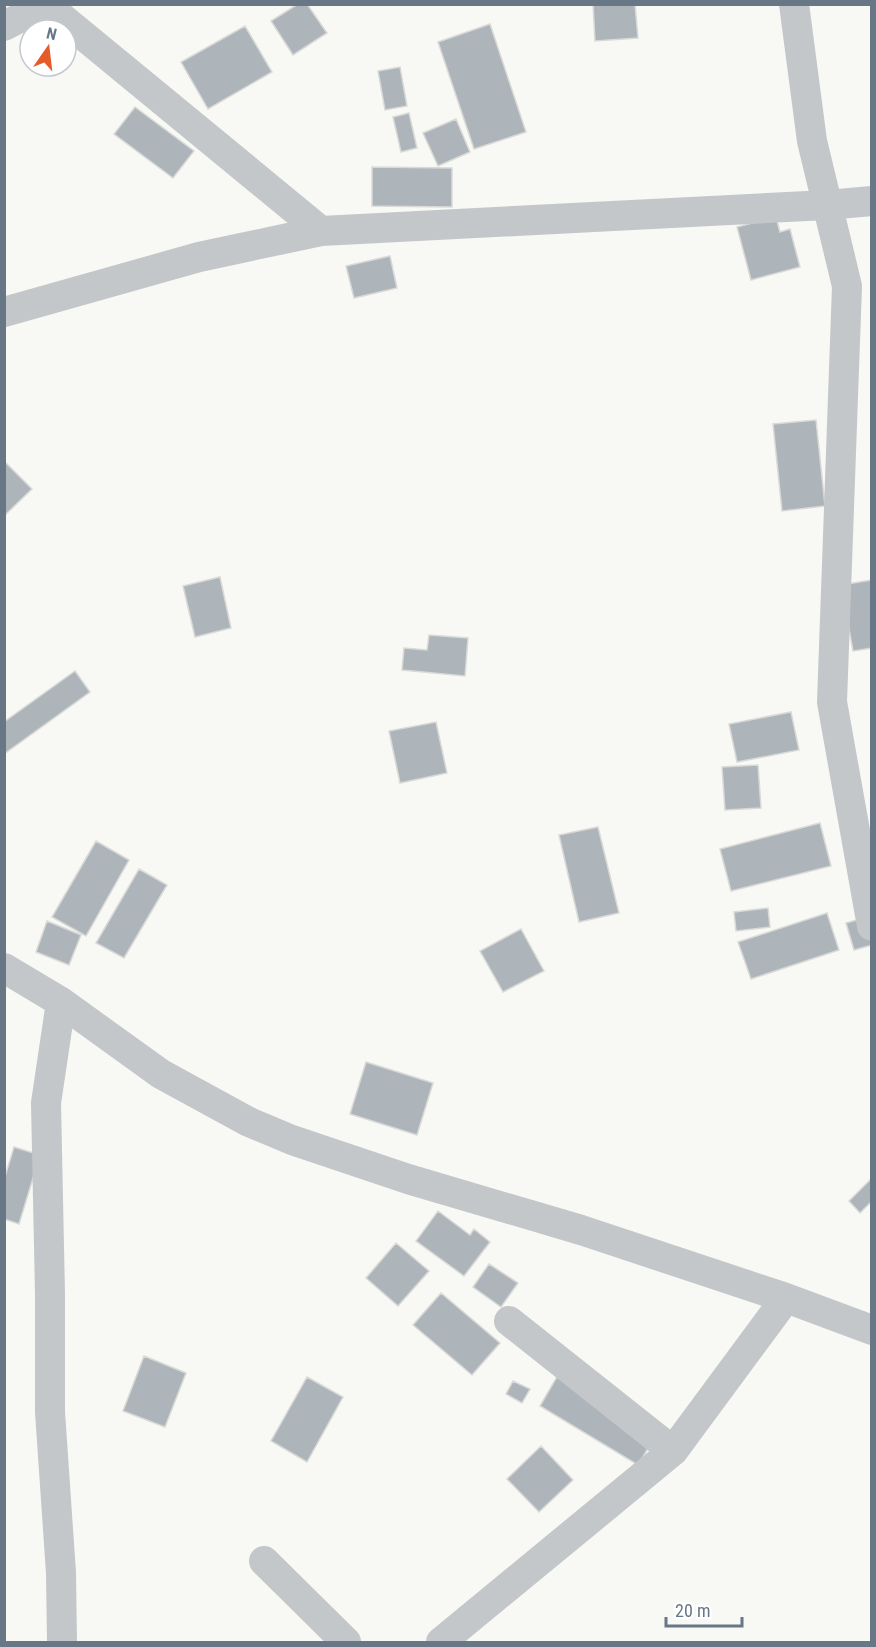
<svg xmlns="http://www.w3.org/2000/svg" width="876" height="1647" viewBox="0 0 876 1647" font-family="'Roboto Condensed',sans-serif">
<rect width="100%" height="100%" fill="#f8f8f5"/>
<path fill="#adb4ba" stroke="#d9dad7" stroke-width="1.5" d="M298,4h9l20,29 -34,22 -22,-34z
M593,4h42l3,34 -43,3z
M490,24l36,108 -52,17 -36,-107z
M245,26l27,46 -64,37 -27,-47z
M400,67l7,39 -22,4 -7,-39z
M135,107l59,44 -21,27 -59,-44z
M409,113l8,35 -16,4 -8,-35z
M456,119l14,33 -32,14 -15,-33z
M372,167l80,1v39l-80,-1z
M776,217l4,15 10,-3 10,38 -49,13 -14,-53z
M390,256l7,32 -43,10 -8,-32z
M816,420l9,86 -43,5 -9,-87z
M4,461l28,28 -28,27z
M220,577l11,51 -36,9 -12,-51z
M872,580v68l-19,3 -12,-66z
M429,635l39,3 -3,38 -63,-6 2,-22 23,2z
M75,671l15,21 -86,62v-32z
M791,712l8,38 -62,12 -8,-38z
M436,722l11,51 -47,10 -11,-52z
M758,765l3,43 -36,2 -3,-43z
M820,823l11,43 -100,25 -11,-42z
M598,827l21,86 -40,9 -20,-87z
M96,841l33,19 -43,76 -34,-19z
M139,869l28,16 -43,73 -28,-15z
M768,908l2,19 -34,4 -2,-19z
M827,913l12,37 -88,29 -13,-37z
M864,918l8,27 -18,5 -8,-27z
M47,921l34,14 -12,30 -33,-13z
M521,929l23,42 -41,21 -23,-41z
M366,1062l67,21 -16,52 -67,-21z
M14,1147l26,8 -21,69 -15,-5v-39z
M872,1178v23l-12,12 -11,-12z
M438,1211l32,24 4,-6 16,13 -26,34 -48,-35z
M396,1243l33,28 -31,35 -32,-28z
M489,1264l29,19 -17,24 -28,-20z
M441,1293l59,50 -28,32 -59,-50z
M144,1356l42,17 -21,54 -42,-16z
M558,1375l98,60 -18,30 -98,-59z
M307,1377l36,20 -36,65 -36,-21z
M513,1381l17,8 -8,14 -16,-9z
M541,1446l32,34 -34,32 -32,-33z"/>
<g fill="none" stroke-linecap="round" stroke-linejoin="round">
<path stroke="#c3c7ca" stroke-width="30" d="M45,4l276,227 506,-26 45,-4
M794,4l18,137 35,145 -15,416 40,224
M4,26l41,-21
M4,312l195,-55 122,-26
M4,968l57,34 100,72 88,48 43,18 116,39 173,51 205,68 86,32
M61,1002l-15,101 4,191v118l11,161 1,69
M509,1321l164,130
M264,1561l82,81
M441,1642l232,-191 113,-153"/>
</g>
<rect width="876" height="1647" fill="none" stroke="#677786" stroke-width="12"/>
<g transform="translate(48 48) rotate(14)"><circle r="28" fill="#ffffff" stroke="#c2c9cf" stroke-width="1.5"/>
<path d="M0-4.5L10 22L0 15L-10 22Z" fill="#e35c2a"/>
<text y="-9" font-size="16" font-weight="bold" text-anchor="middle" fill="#677786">N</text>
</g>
<path d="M666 1617v9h76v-9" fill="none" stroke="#677786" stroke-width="3"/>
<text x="675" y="1617" font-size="18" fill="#677786" stroke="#ffffff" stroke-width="4.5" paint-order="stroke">20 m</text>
</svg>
